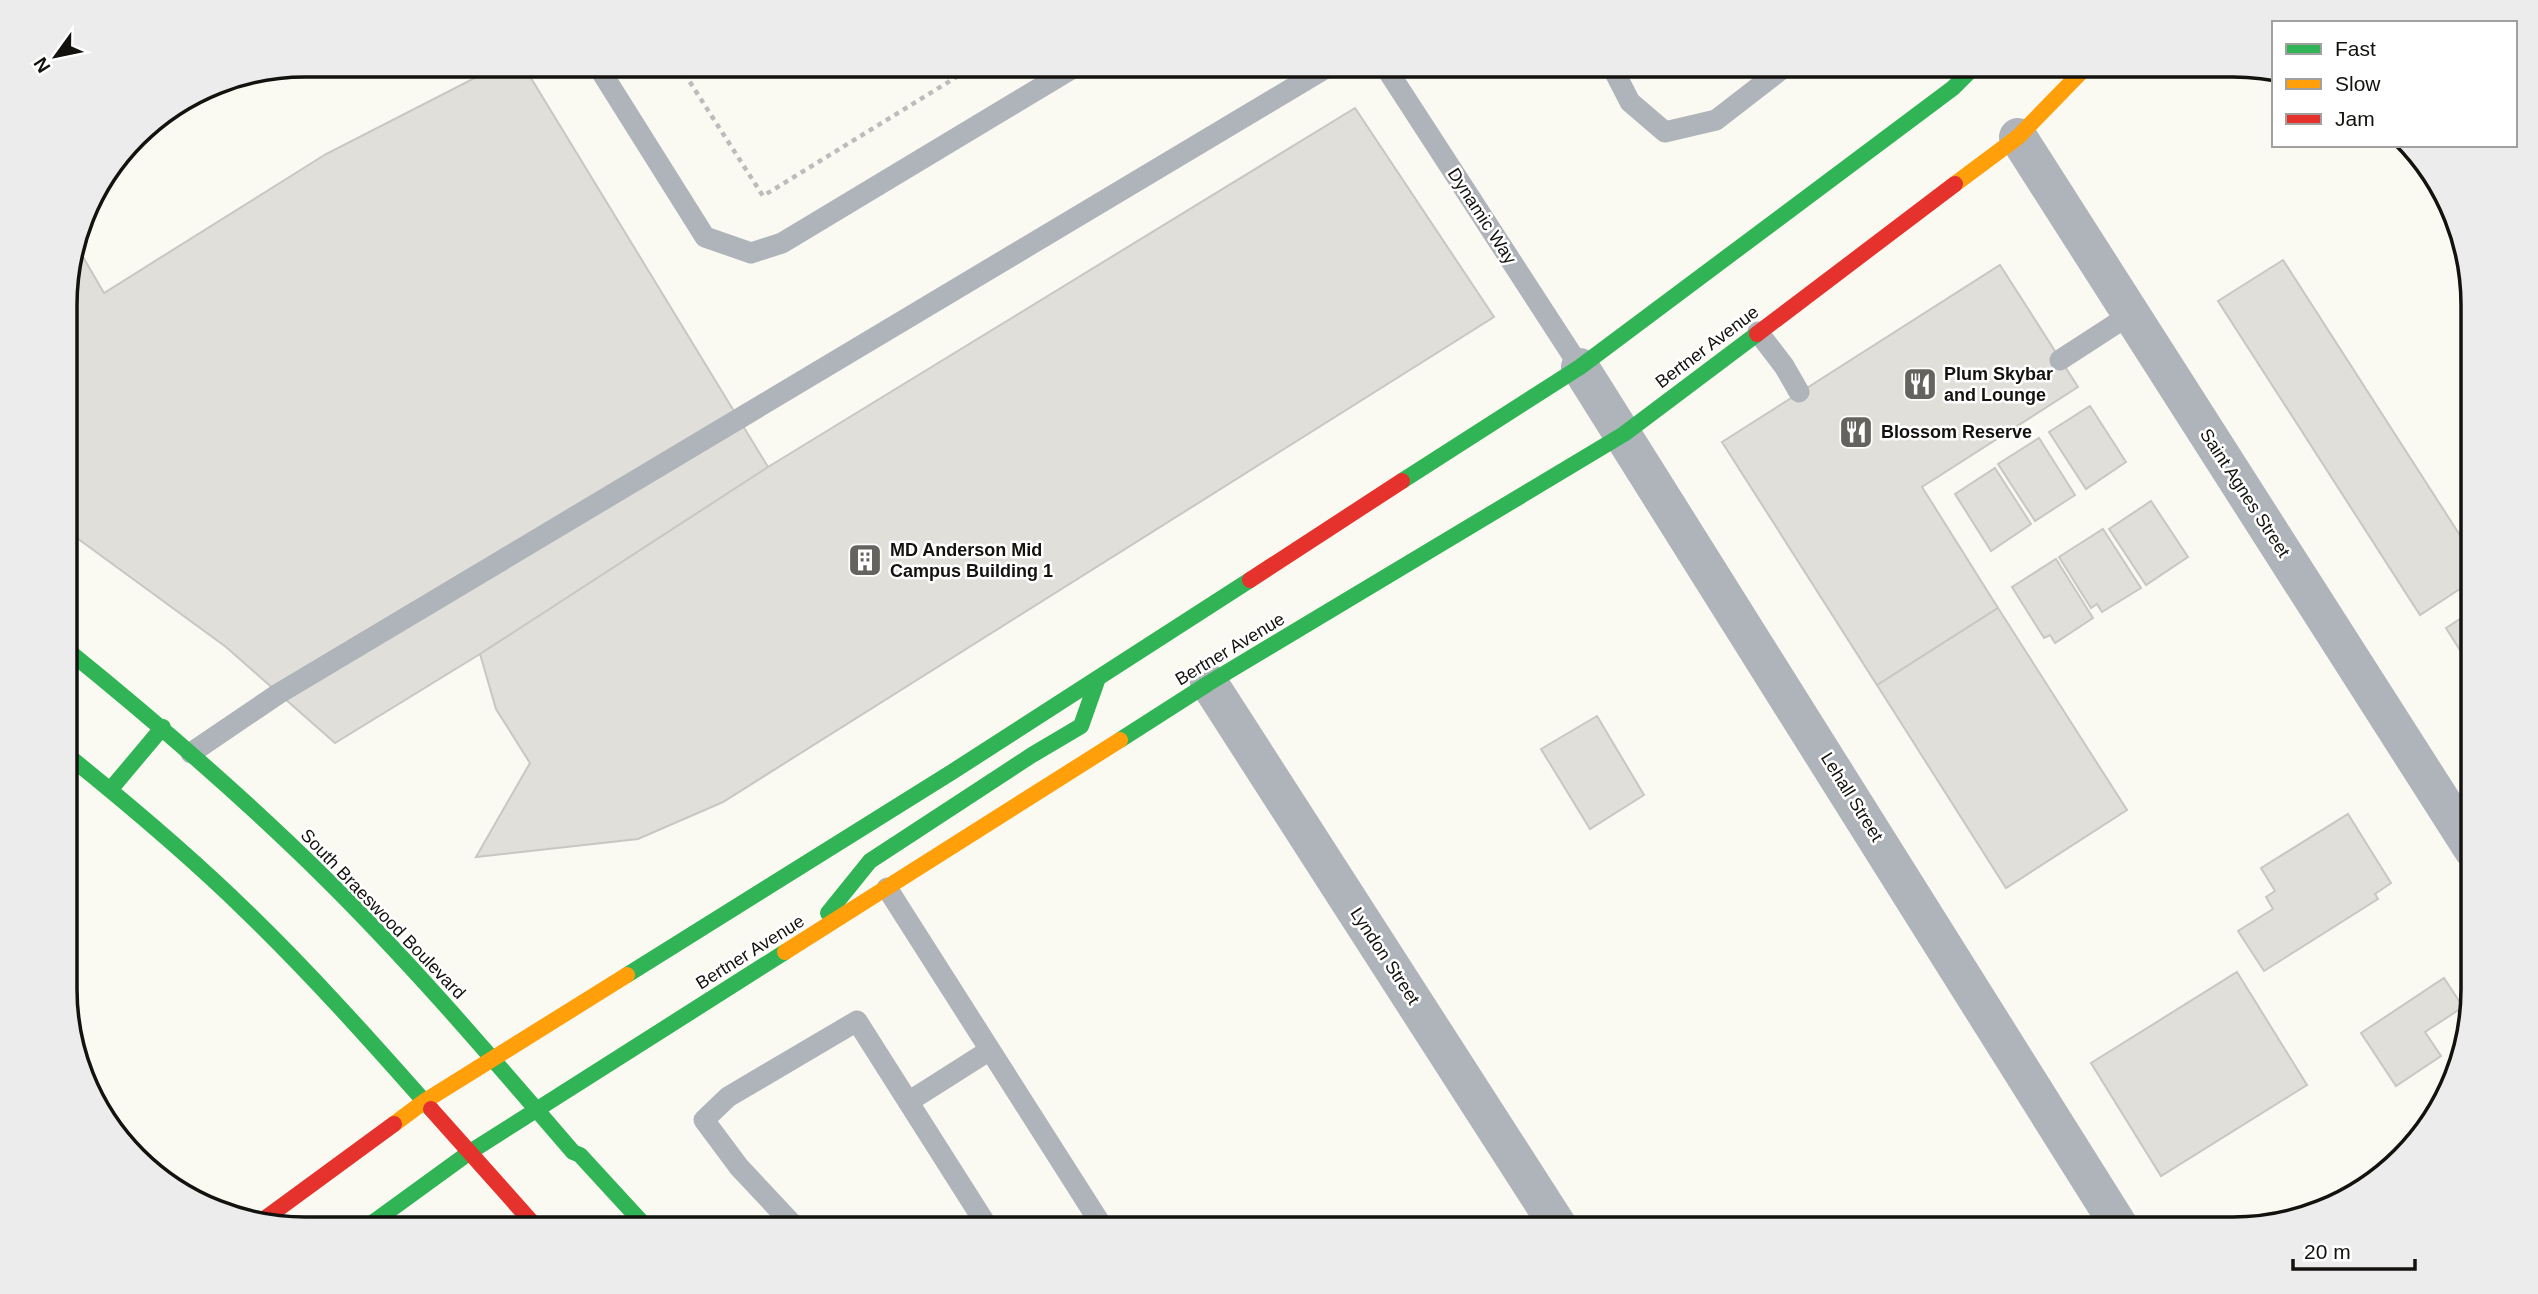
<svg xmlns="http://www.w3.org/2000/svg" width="2538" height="1294" viewBox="0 0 2538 1294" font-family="Arial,sans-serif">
<rect width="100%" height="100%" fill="#faf9f2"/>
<path fill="#e1dfda" stroke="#c8c7c2" stroke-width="2" d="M500,65h23l245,402 -288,187 -145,89 -109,-96 -160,-117 -1,-241 7,-25 11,-7 21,36 222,-139z
M231,79l-97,62 12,-16 67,-42z
M1355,108l139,209 -771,485 -85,37 -162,18 54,-94 -34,-54 -16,-55 288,-187z
M2283,260l189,294v27l-52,34 -202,-314z
M2000,265l78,122 -156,100 76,121 -121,77 -155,-243z
M2090,406l36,56 -40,27 -37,-57z
M2039,438l36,57 -40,26 -37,-57z
M1995,468l36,56 -40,27 -36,-57z
M2151,501l37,56 -42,28 -37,-56z
M2103,529l38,59 -39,24 -5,-8 -6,4 -32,-51z
M2056,559l37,59 -38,25 -5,-8 -6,3 -32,-51z
M1998,608l129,202 -121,78 -129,-203z
M2472,611v58l-26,-41z
M1597,716l47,79 -54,34 -49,-80z
M2348,814l43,69 -16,11 3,5 -114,72 -26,-40 35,-22 -7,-12 9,-6 -14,-23z
M2237,972l70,113 -146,91 -70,-113z
M2444,978l19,29 -38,25 16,24 -45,30 -35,-53z"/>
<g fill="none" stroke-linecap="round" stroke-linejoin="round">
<path stroke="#bbbdbc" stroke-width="4.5" stroke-dasharray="5 5" stroke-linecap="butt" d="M679,65l84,131 213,-131"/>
<path stroke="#afb3ba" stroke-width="21" d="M597,65l108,172 46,16 31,-10 296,-178
M1384,65l196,302
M1611,65l19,37 35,30 51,-12 71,-55
M1758,332l26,34 15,26
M2060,360l71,-46
M191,753l87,-59 1053,-629
M887,888l217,341
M908,1102l82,-52
M797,1229l-58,-62 -35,-47 24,-23 129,-76 132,208"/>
<path stroke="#afb3ba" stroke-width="38" d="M2018,137l455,713
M1580,367l541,862
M1209,683l351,546"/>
<path stroke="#30b455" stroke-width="16" d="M1402,481l178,-114 373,-279 23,-23
M66,649c89,72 176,147 258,228 88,87 168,181 249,275l7,3 68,74
M1120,740l89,-57 415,-249 133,-100
M66,754c62,50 123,101 180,157 65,63 125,130 185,198
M110,790l53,-63
M828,913l42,-52 162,-106 49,-29 17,-48
M627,975l325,-203 298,-192
M364,1229l106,-77 315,-200"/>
<path stroke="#ff9f0a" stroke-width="16" d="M1955,184l63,-47 70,-72
M785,952l335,-212
M394,1124l31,-23 202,-126"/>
<path stroke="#e5322d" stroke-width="16" d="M1757,334l198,-150
M1250,580l152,-99
M431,1109l107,120
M263,1220l131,-96"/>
</g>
<defs>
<g id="restaurant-square" transform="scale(1.75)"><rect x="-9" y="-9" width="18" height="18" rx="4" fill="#64635e" stroke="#fff"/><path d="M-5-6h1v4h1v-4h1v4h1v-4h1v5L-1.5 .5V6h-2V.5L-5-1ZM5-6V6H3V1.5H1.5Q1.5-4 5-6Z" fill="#fff"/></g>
<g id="building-square" transform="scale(1.75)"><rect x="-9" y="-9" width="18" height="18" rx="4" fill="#64635e" stroke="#fff"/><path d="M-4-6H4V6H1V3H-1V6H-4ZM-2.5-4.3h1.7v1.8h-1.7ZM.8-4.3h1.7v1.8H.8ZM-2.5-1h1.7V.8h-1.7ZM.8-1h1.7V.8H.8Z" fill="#fff"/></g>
</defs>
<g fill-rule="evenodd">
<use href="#restaurant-square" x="1920" y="384"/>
<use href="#restaurant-square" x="1856" y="432"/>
<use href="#building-square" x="865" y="560"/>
</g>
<g text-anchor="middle" stroke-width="5" stroke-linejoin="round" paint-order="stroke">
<g font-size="18" fill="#13120e" stroke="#fff">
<text transform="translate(1482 216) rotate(57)" y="6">Dynamic Way</text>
<text transform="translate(1707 347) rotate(-37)" y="6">Bertner Avenue</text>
<text transform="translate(2245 493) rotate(57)" y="6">Saint Agnes Street</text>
<text transform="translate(1230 649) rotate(-31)" y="6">Bertner Avenue</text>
<text transform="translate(1852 797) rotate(58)" y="6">Lehall Street</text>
<text transform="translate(383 914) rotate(46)" y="6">South Braeswood Boulevard</text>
<text transform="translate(750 952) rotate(-32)" y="6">Bertner Avenue</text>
<text transform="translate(1385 956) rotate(57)" y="6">Lyndon Street</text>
</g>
<g font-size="18" font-weight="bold" fill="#13120e" stroke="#fff" text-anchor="start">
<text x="1944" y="380">Plum Skybar<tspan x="1944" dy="21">and Lounge</tspan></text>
<text x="1881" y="438">Blossom Reserve</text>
<text x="890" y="556">MD Anderson Mid<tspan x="890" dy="21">Campus Building 1</tspan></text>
</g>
</g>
<path d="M0 0H2538V1294H0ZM305 77H2233A228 228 0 0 1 2461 305V989A228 228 0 0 1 2233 1217H305A228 228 0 0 1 77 989V305A228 228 0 0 1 305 77Z" fill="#ececec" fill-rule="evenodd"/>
<path fill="none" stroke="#13120e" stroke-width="3.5" d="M305 77H2233A228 228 0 0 1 2461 305V989A228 228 0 0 1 2233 1217H305A228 228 0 0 1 77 989V305A228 228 0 0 1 305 77Z"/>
<rect x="2272" y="21" width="245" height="126" fill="#ffffff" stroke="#a1a09f" stroke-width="2"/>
<rect x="2286" y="44" width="35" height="10" fill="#30b455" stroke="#a1a09f" stroke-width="2"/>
<text x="2335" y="56" font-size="21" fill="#13120e">Fast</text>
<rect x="2286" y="79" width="35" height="10" fill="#ff9f0a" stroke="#a1a09f" stroke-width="2"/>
<text x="2335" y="91" font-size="21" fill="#13120e">Slow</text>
<rect x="2286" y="114" width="35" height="10" fill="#e5322d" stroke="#a1a09f" stroke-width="2"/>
<text x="2335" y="126" font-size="21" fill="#13120e">Jam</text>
<g transform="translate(56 56) rotate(237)" stroke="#ffffff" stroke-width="5" paint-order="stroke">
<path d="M0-5L12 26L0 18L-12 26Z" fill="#13120e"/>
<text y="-10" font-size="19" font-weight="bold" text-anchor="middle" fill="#13120e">N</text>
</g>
<path d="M2293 1259v10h122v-10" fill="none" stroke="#13120e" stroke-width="3.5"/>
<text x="2304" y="1259" font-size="21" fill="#13120e" stroke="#ffffff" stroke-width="5" paint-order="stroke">20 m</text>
</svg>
